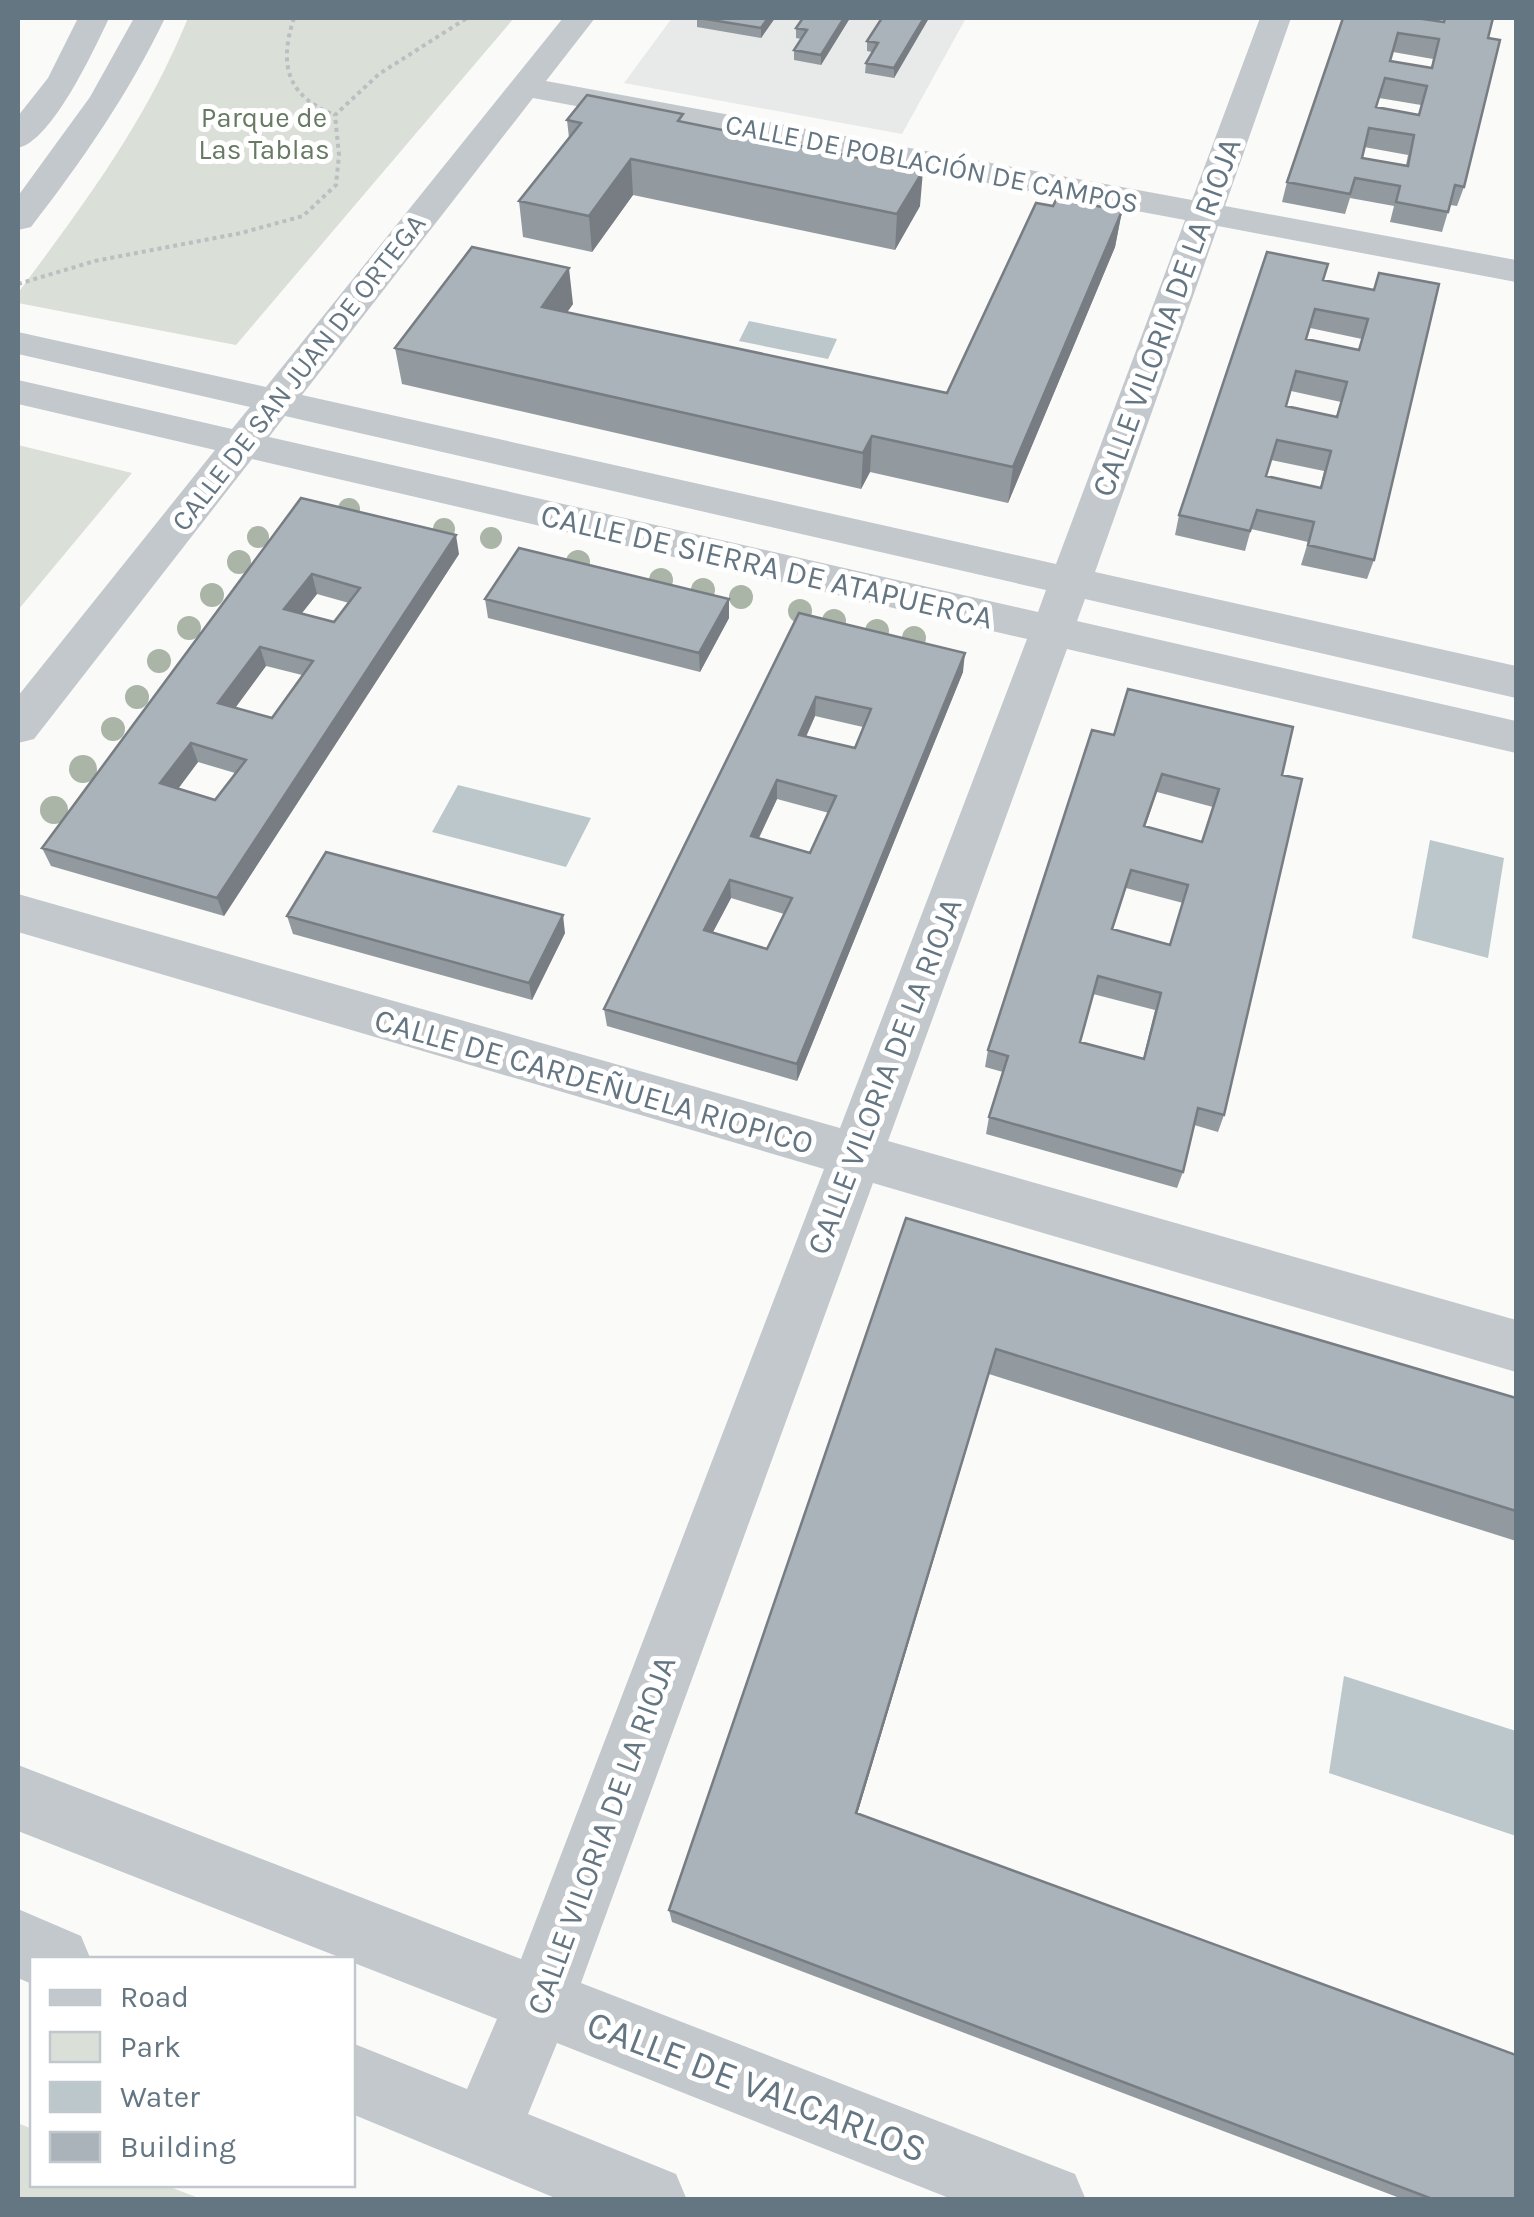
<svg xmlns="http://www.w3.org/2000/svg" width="1534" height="2217" viewBox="0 0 1534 2217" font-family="Karla,sans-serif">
<rect width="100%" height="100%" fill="#fafaf8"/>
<path fill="#e8e9e9" d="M672,18h294l-64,116 -278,-51z"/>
<path fill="#dadfd7" d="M188,18h326l-278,327 -218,-42v-10c68,-92 126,-168 170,-275z
M18,445l114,28 -114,137z
M18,2123l14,6v55l133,1 36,14h-183z"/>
<path fill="#bbc7cb" d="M749,321l88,18 -9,20 -89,-18z
M458,785l133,33 -25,49 -134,-35z
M1430,840l74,18 -16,100 -76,-20z
M1344,1676l172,55v105l-187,-63z"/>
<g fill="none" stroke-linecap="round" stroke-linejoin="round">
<path stroke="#bbbfc2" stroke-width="4" stroke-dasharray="4 4" stroke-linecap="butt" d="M294,18c-16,48 -6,79 41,97
M18,284l77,-23 146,-28 62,-17 33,-31 3,-30 -4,-40 44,-41 88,-56"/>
<path fill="#c3c8cc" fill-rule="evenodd" d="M78,18h31c-15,32 -57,123 -91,130v-32l30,-38z
M134,18h31c-36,75 -83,143 -134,209l-13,3v-34l72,-99z
M563,18h32l-49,63 646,119 68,-182h31l-66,188 291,54v22l-298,-56 -123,346 421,94v32l-431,-99 -8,22 439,100v32l-449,-104 -179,492 628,179v52l-643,-189 -292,800 494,191 11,26h-132l-397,-157 -29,71 148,60 11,26h-127l-208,-86v-71l115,46 30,-70 -479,-188v-66l503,194 303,-790 -806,-237v-38l822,234 187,-489 -775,-180 -218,280 -16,4v-47l197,-246 -197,-46v-24l214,49 18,-22 -232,-53v-22l248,55zM533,98l652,122 -129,344 -754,-169zM285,416l761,174 -8,22 -769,-175z
M18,1909l63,27 10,24h-59v24l-14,-6z"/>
</g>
<g fill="#aab4a7">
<circle cx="349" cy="509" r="11"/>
<circle cx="444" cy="529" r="11"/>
<circle cx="258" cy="537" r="11"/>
<circle cx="491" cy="538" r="11"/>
<circle cx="239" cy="562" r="12"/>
<circle cx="578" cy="562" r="12"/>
<circle cx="661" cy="580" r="12"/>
<circle cx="703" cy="590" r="12"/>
<circle cx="212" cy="595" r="12"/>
<circle cx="741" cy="597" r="12"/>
<circle cx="800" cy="611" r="12"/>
<circle cx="834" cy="621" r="12"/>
<circle cx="189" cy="628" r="12"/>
<circle cx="877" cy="631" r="12"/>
<circle cx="914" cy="638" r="12"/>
<circle cx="159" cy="661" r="12"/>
<circle cx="137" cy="697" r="12"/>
<circle cx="113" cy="729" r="12"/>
<circle cx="83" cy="769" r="14"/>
<circle cx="54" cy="810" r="14"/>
</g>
<path fill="#929a9f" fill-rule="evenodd" d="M697,18h78l-14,20 -64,-11z
M850,18l-29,47 -27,-5v-10l7,-11 -5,-1v-10z
M929,18l-35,60 -29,-5 1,-10 6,-11 -5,-1v-10z
M1343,18l145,20 -24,149 -7,19 -7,-1 -8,27 -52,-10 4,-16 -44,-8 -5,16 -63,-12 5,-20zM1393,52l40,7 -2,9 -41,-7zM1379,98l42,7 -2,10 -43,-8zM1364,147l44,8 -2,10 -44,-7z
M567,120l117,2 236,84 -25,44 -262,-55 -41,57 -69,-15 -4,-36 50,-63z
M1053,206l69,5 -7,36 -107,256 -138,-31 -9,17 -459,-105 -7,-36 178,-44 -6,8 380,81z
M1323,280l51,10v270l-7,19 -66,-14 7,-23 -57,-13 -6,22 -70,-16 4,-20zM1310,328l52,11 -3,11 -53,-11zM1291,391l50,11 -5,15 -50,-11zM1271,460l53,11 -4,17 -54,-11z
M301,498l158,56 -235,362 -173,-50 -9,-18zM317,594l32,9 -15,19 -32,-9zM266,666l36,9 -30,43 -37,-11zM198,762l37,11 -20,27 -37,-11z
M485,599l244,19 -29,54 -212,-54z
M799,613l164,59 -166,409 -190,-55 -3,-17zM815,716l48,11 -8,21 -49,-11zM777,799l52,14 -19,40 -51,-15zM731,898l53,16 -17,35 -54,-17z
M1092,730l190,45 -58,340 -6,17 -24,-7 -11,47 -6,16 -191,-54 3,-17 14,-45 -18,-5 3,-17zM1157,792l56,15 -11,35 -57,-15zM1126,888l57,15 -13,41 -57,-15zM1093,994l62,16 -12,49 -63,-17z
M287,916l278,17 -33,67 -239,-66z
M906,1218l610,180v143l-527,-167 -132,440 659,386h-111l-733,-278 -3,-12z"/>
<path fill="#777d82" d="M768,18h7l-14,20v-10z
M844,18h6l-29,47v-10z
M924,18h5l-35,60v-10z
M631,159l2,36 -41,57 -3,-36z
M923,171l-3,35 -25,44 2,-36z
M1122,211l-7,36 -107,256 5,-36z
M569,268l4,36 -27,38 -4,-35z
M872,436l-2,36 -9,17 2,-36z
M456,535l3,19 -235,362 -7,-18z
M312,574l5,20 -27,34 -6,-19z
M729,599v19l-29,54 -1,-19z
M260,647l6,19 -41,56 -7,-19z
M965,653l-2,19 -166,409v-17z
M816,697l-1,19 -17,38 1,-19z
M191,743l7,19 -30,40 -8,-19z
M777,780v19l-26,55v-18z
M730,880l1,18 -26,49 -1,-17z
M563,915l2,18 -33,67 -3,-17z
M996,1349l-7,25 -136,454 3,-15z"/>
<path fill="#aab3b9" stroke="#777d82" stroke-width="2.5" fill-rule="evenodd" d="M699,18h69l-7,10z
M803,18h41l-23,37 -27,-5 13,-20 -11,-2z
M882,18h42l-30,50 -28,-5 12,-20 -11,-2z
M1343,18h73l28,4 1,-4h48l-5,20 12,2 -36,147 -9,-2 -7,27 -52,-10 4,-16 -45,-8 -5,16 -63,-12zM1398,33l41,6 -7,29 -42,-7zM1385,78l42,8 -8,29 -43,-8zM1369,128l45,7 -6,31 -46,-8z
M587,95l96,19 -5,7 245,50 -26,43 -266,-55 -42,57 -70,-15 62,-78 -14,-3z
M1057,198l65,13 -109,256 -141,-31 -9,17 -468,-105 77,-101 97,21 -27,39 405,86 89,-190 17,3z
M1267,252l61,12 -5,16 51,10 5,-17 60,11 -65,276 -66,-15 6,-23 -57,-12 -7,21 -71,-16zM1315,309l53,10 -9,31 -53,-11zM1296,371l51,11 -10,35 -51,-11zM1277,440l54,11 -10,37 -55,-12z
M301,498l155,37 -239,363 -175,-50zM312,574l48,14 -26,34 -50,-13zM260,647l53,14 -41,57 -54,-15zM191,743l55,17 -31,40 -55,-17z
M519,548l210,51 -30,54 -214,-54z
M799,613l166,40 -168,411 -193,-55zM816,697l55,12 -16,39 -56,-13zM777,780l59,16 -26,57 -59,-17zM730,880l62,18 -25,51 -63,-19z
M1128,689l165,38 -11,48 20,4 -78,336 -26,-7 -15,64 -194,-55 19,-61 -20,-6 104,-320 22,5zM1162,774l57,15 -17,53 -58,-16zM1131,870l57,15 -18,60 -58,-16zM1098,976l63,17 -17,66 -64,-17z
M326,852l237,63 -34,68 -242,-67z
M906,1218l610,180v113l-520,-162 -140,464 660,242v145h-81l-766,-290z"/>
<g text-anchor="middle" stroke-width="10" stroke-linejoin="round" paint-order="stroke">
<g font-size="28" fill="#687a64" stroke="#fff">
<text x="264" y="127">Parque de<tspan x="264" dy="32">Las Tablas</tspan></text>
</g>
<g font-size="28" fill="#657683" stroke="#fff">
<text transform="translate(932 163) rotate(11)" y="10">CALLE DE POBLACIÓN DE CAMPOS</text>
<text transform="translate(298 372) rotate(-52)" y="10">CALLE DE SAN JUAN DE ORTEGA</text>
</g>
<g font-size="32" fill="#657683" stroke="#fff">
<text transform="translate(1166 317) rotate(-70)" y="11">CALLE VILORIA DE LA RIOJA</text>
<text transform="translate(767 566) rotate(13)" y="11">CALLE DE SIERRA DE ATAPUERCA</text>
<text transform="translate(884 1076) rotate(-69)" y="11">CALLE VILORIA DE LA RIOJA</text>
<text transform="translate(594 1081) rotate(16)" y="11">CALLE DE CARDEÑUELA RIOPICO</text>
<text transform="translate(601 1835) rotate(-70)" y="11">CALLE VILORIA DE LA RIOJA</text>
</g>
<g font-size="38" fill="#657683" stroke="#fff">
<text transform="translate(757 2086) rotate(21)" y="13">CALLE DE VALCARLOS</text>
</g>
</g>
<rect width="1534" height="2217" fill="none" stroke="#657683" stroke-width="40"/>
<rect x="30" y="1957" width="325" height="230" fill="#ffffff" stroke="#c1c8cd" stroke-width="2.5"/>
<rect x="50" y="1990" width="50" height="15" fill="#c3c8cc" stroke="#c1c8cd" stroke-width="2.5"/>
<text x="120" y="2007" font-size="30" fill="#657683">Road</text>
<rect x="50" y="2032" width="50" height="30" fill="#dadfd7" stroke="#c1c8cd" stroke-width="2.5"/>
<text x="120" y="2057" font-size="30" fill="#657683">Park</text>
<rect x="50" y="2082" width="50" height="30" fill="#bbc7cb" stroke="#c1c8cd" stroke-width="2.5"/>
<text x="120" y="2107" font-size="30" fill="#657683">Water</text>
<rect x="50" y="2132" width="50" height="30" fill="#aab3b9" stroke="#c1c8cd" stroke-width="2.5"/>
<text x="120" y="2157" font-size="30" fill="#657683">Building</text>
</svg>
